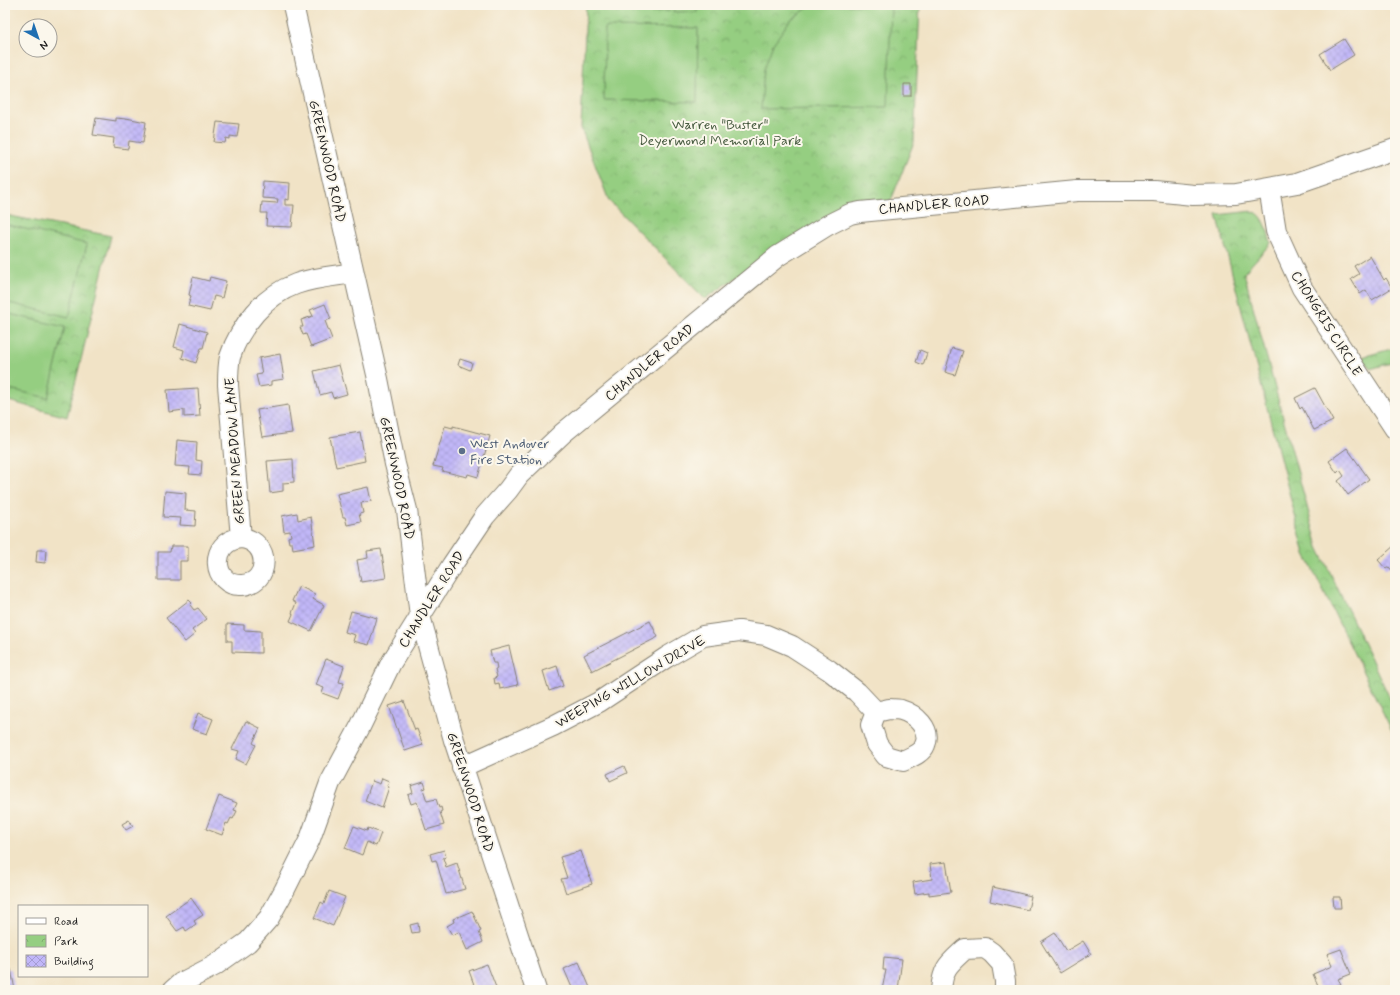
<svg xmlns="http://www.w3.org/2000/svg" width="1400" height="995" viewBox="0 0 1400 995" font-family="Mynerve,sans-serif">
<defs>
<pattern id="park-crowns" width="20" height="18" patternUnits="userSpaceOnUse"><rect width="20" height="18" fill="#95ce81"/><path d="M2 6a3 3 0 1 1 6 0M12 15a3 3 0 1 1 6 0" fill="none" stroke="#80b06f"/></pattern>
<pattern id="building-cross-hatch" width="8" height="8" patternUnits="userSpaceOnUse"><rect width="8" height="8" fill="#c1b7f8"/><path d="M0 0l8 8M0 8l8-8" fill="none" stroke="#a59dd4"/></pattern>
</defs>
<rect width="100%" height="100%" fill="#fbf7ec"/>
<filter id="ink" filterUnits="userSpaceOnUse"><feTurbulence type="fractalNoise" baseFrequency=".025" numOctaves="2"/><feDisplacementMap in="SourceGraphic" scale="8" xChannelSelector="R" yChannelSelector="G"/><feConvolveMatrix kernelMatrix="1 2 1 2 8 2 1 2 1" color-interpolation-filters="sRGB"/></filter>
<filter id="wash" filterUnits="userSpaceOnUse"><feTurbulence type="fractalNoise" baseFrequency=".012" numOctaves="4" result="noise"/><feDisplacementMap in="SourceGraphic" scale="16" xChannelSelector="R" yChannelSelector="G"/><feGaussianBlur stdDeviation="0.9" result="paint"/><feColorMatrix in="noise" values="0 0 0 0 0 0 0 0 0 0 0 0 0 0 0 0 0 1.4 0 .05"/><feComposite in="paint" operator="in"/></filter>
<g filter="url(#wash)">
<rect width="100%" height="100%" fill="#f1e3c6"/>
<path fill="url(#park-crowns)" stroke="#58754e" d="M586,5h334l-6,137 -24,61 -94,32 -91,64 -96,-98 -28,-73z
M1253,211c13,5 14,20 18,32l-27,30 74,274 77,162v28l-90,-183 -88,-339z
M5,215l106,21 -44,181 -62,-17z
M1395,348v14l-25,7 -8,-12z"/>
<path fill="#95ce81" stroke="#58754e" d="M603,5h94v7l-94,-2z
M812,5h79l-3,102 -127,2 3,-40 9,-25 17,-24z
M605,27l93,1 -1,74 -93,-2z
M5,224l82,20 -18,73 -64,-15z
M5,313l60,14 -17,71 -43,-10z"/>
<g id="blocks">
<path fill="url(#building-cross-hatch)" d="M1344,39l10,16 -24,15 -10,-16z
M904,84h7v12h-7z
M96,118l20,3v-3l10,1v-1l20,4 -3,21 -14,-2 -1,8 -15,-2 1,-9 -21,-3z
M217,122l22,2 -2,13 -7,-1v3l-4,-1 -1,5 -11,-1z
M263,181l27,2 -1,17 -4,-1v6h9l-2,22 -26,-1 1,-13h-6l1,-11 15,1 1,-4 -16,-1z
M1370,256l14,24 2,-2 6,10 -20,12 -6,-10 -6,4 -9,-15 8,-5 -5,-8z
M193,277l16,4 1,-4 16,4 -4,17 -8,-2 -4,15 -22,-5 3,-10 -2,-1z
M325,304l6,15 -6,2 7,18 -21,8 -5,-13 -3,1 -3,-8h3l-2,-7 12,-4 -3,-6z
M180,324l27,8 -4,16h-2l-5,15 -14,-5 2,-8 -10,-3z
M952,348l11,3 -8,24 -10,-3z
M920,350l7,3 -4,12 -7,-3z
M280,354l4,25 -13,2v4l-12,2 -3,-12 6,-1 -3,-16z
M460,359l12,4 -2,7 -12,-5z
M339,365l8,29 -14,4 -2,-6 -11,3 -6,-24z
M198,388l2,28 -16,1v-7l-15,2 -2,-22z
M1315,388l18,33 -19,9 -12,-23 -2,2 -5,-11z
M288,405l4,28 -30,4 -5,-27z
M445,426l8,2v-2l37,10 -12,41 -10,-3 -1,3 -25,-6 1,-3 -10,-2z
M360,432l5,29 -29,6 -6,-30z
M177,440l20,2 -1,18 6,1 -1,14 -12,-1 1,-7 -15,-1z
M1347,448l22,31 -21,16 -10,-14 6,-5 -4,-6 -3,3 -8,-12z
M293,459l1,23 -11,1v8l-13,2 -3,-32z
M368,487l3,14 -10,2 2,10 -4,1 2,8 -14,3 -2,-8h-2l-6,-23z
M165,491l21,2 -1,17 11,1 -1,15 -15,-1 1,-7 -18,-1z
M297,513l1,7 13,-3 4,28 -22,4 -1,-6h-3l-1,-6 3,-1 -1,-5 -6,1 -2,-16z
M1395,545v29l-6,-7 -3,2 -8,-9z
M171,546h17v15h-8v19h-22v-28h12z
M381,549l5,29 -25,4 -4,-22 11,-2 -1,-7z
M37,550h9l-1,13 -9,-1z
M299,586l16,8 -2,5 11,6 -13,26 -21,-10 3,-7 -1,-1 4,-10 -4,-2z
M189,600l3,3 -2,2 4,5 4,-2 9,11 -15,11 3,4 -10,8 -19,-24z
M351,611l26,7 -8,27 -16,-4 2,-6 -10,-3z
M650,621l8,16 -66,34 -8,-16z
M227,624l17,1v5l17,1v22l-29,-1v-11h-5z
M509,646l9,39 -18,4 -1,-6 -4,1 -1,-6 3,-1 -2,-8h2l-1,-6h-3l-3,-12z
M326,659l18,7 -5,16 5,1 -6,16 -16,-6 2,-5 -8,-3z
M557,666l6,20 -14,5 -6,-20z
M404,701l11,29 2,-1 6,16 -18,6 -16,-45z
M198,713l15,6 -6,15 -15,-5z
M246,721l14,7 -7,15 3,2 -10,19 -10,-5 3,-8 -7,-2z
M624,766l3,7 -17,8 -3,-7z
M382,778l7,3 -2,5 2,1 -7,21 -17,-7 7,-20 8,3z
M424,782l2,6 -3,1 4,12 9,-2 3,9 2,-1 1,4 -2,1 4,13 -18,5 -9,-28 -6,2 -3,-9 5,-2 -2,-7z
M219,796l18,7 -3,7 3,1 -4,8 -2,-1 -3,6 -2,-1 -4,12 -16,-6z
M129,820l4,6 -7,4 -4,-6z
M354,826l13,5 1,-3 13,5 -5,13 -9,-4 -5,13 -17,-7z
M444,850l2,7 -3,1 3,9 11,-4 8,26 -19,5 -10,-34 -4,1 -2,-7z
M581,851l11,33 -26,9 -5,-14 6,-1 -7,-21z
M946,862l5,30 -22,3v-3l-14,2 -2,-12 19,-3 -2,-15z
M993,887l38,9 -3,14 -38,-9z
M329,891l16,6 -12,29 -19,-8 7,-16 3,2z
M1333,897h7l1,11h-7z
M191,898l12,17 -9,6 2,3 -10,7 -2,-4 -7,4 -11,-15z
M472,911l9,20 -2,1 4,10 -16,8 -8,-18 -7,3 -5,-9 7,-4 -1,-3z
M418,923l1,9 -7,1 -2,-8z
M1055,933l11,18 17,-10 8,13 -31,19 -19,-31z
M1341,949l10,25 -13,5 3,5 -15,6h-6l-7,-16 19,-8 -5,-12z
M884,957l18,2 -4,31h-16l4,-20h-3z
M579,962l12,28h-18l-9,-21z
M487,964l10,26h-21l-7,-19z
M11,969l4,21h-10v-20z"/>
</g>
</g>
<g filter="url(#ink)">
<use href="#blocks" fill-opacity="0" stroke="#868071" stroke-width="1"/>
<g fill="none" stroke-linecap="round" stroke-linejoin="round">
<g stroke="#868071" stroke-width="22">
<path id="minor" d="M293,5l85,374 17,85 12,46 13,106 34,124 82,250
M1269,188l7,43 26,57 93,141
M241,538c30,3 30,45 1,47 -30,2 -34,-44 -1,-47l-13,-153c0,-9 0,-19 2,-28 10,-31 35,-62 66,-73 19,-7 39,-8 58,-11
M889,709c4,0 9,0 12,1 14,4 31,19 24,35 -3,8 -14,12 -22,16l-17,-5 -9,-12 -6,-19 5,-13z
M462,767l91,-41 46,-24 68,-45 36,-21 36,-5 27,4 26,11 37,24 28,22 19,20
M173,990l8,-7 33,-17 34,-24 21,-24 16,-29 25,-50 20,-56 30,-56 31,-64 61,-98 33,-49 23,-26 11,-15 44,-42 215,-177 50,-31 22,-11 10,-2 217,-21h77l39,4 43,-1 61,-11 98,-34
M941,990c2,-23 8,-26 24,-41l20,-1 7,5 10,11 3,17v9"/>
</g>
<use href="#minor" stroke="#fff" stroke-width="20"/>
</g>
</g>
<circle fill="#5c6f8a" stroke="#fbf7ec" stroke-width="1.5" cx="462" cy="451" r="4"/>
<g text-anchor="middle" stroke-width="4" stroke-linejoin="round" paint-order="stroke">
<g font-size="14" fill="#465a3f" stroke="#fbf7ec">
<text x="720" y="129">Warren "Buster"<tspan x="720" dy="16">Deyermond Memorial Park</tspan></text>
</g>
<g font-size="14" fill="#1c1c1c" stroke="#fbf7ec">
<text transform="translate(328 161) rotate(77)" y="5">GREENWOOD ROAD</text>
<text transform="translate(934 204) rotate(-5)" y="5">CHANDLER ROAD</text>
<text transform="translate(1327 323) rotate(58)" y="5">CHONGRIS CIRCLE</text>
<text transform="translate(649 362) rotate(-40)" y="5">CHANDLER ROAD</text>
<text transform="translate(234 451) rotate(-94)" y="5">GREEN MEADOW LANE</text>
<text transform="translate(398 478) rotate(78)" y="5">GREENWOOD ROAD</text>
<text transform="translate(431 599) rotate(-58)" y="5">CHANDLER ROAD</text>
<text transform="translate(630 681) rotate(-30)" y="5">WEEPING WILLOW DRIVE</text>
<text transform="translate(471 792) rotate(72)" y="5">GREENWOOD ROAD</text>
</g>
<g font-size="14" fill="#4e5e75" stroke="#fbf7ec" text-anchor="start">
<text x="470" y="448">West Andover<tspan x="470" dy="16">Fire Station</tspan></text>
</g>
</g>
<rect width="1400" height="995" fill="none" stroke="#fbf7ec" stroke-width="20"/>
<rect x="18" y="905" width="130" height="72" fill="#fbf7ec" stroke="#a29f99"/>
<rect x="26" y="918" width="20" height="6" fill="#ffffff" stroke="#a29f99"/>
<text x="54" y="925" font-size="12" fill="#1c1c1c">Road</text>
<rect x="26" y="935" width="20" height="12" fill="url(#park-crowns)" stroke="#a29f99"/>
<text x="54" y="945" font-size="12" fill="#1c1c1c">Park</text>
<rect x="26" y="955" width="20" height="12" fill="url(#building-cross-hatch)" stroke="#a29f99"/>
<text x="54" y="965" font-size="12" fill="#1c1c1c">Building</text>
<g transform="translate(38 38) rotate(140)"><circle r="19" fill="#fbf7ec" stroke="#a29f99"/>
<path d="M0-3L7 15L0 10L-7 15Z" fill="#1f6fb2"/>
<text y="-6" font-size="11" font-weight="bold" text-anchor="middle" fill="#1c1c1c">N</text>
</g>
</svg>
